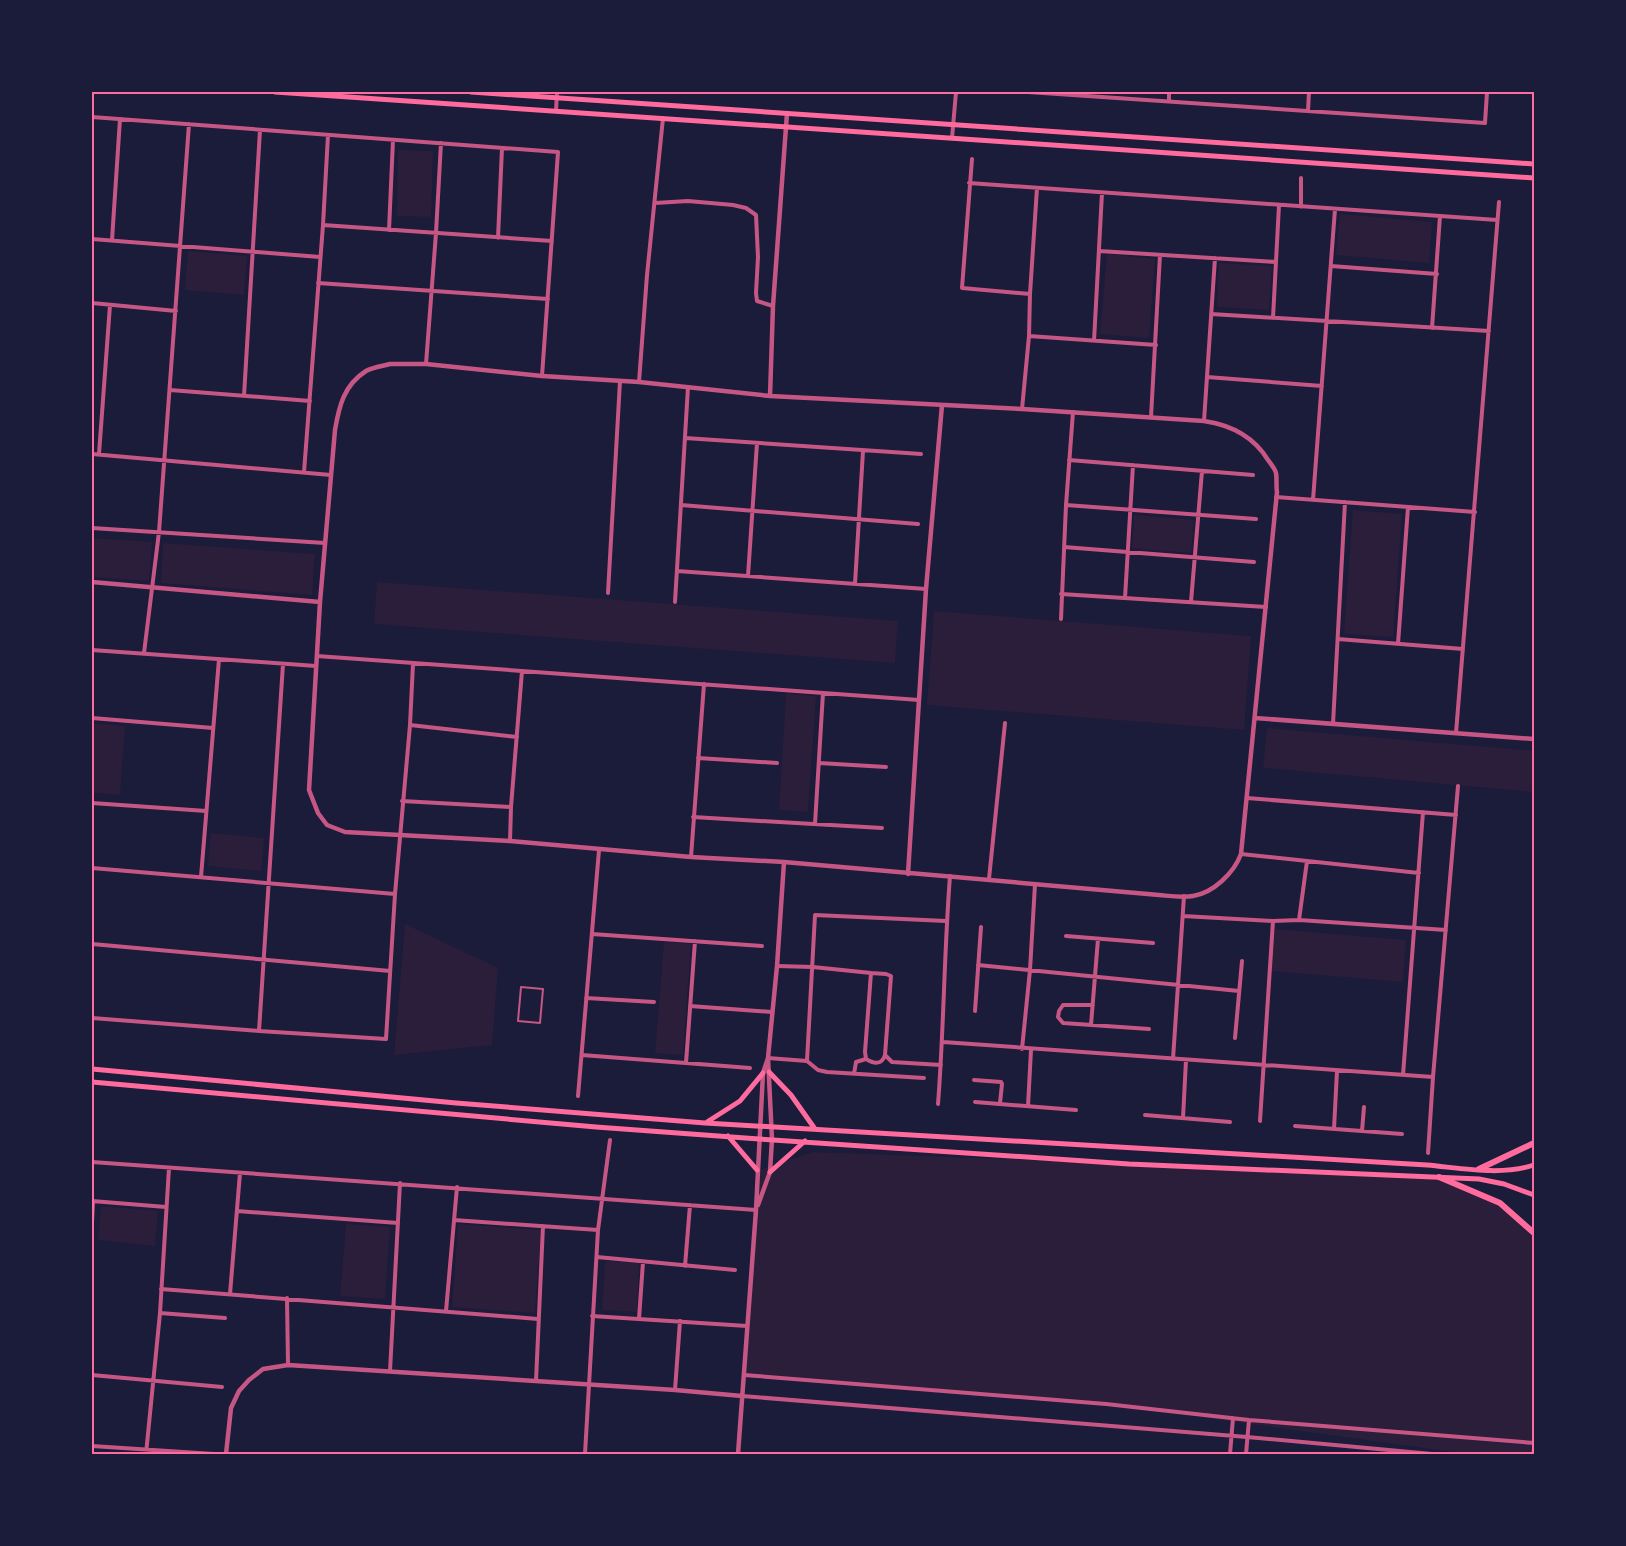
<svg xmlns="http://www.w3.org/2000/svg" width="1626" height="1546" viewBox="0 0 1626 1546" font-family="'Golos Text',sans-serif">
<rect width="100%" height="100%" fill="#1b1b3a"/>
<path fill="#2a1e3b" d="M398,150l35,1 -2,66 -34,-1z
M1340,214l92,8 -3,41 -93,-8z
M188,251l59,5 -3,39 -59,-5z
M1107,254l48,5 -6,79 -49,-4z
M1219,263l53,3 -3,44 -52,-3z
M1353,510l49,4 -9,123 -49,-3z
M1134,515l60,5 -3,33 -59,-5z
M92,538l60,4 -3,39 -57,-4z
M163,543l152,11 -3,41 -151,-12z
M377,582l521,39 -3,42 -521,-39z
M934,611l317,25 -7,94 -317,-25z
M786,694l30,2 -8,116 -29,-2z
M92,723l33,3 -5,69 -28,-2z
M1267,728l267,23v41l-271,-24z
M211,833l53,5 -3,33 -53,-5z
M405,924l93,44 -6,77 -98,10z
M1275,929l131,11 -3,42 -132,-11z
M664,942l27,2 -8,111 -28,-2z
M813,1152l433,16 193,9 61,26 34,30v221h-67l-361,-50 -362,-29 12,-165 4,-40z
M101,1206l57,5 -3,35 -57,-6z
M346,1224l44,3 -5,72 -45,-3z
M458,1224l83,6 -6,83 -83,-6z
M605,1261l34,2 -2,49 -35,-2z"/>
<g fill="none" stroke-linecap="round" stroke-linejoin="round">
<path stroke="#c65784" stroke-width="2" d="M521,987l22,2 -3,34 -22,-2z"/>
<path stroke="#c65784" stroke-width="4" d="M1028,92l457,31 2,-31
M1169,101v-9
M556,111l1,-19
M1308,111l1,-19
M92,117l466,35 -16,224
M952,138l4,-46
M972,159l-10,129 68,6
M969,183l528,37
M655,203l33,-2 45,4 13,3 10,7 2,42 -2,36 1,8 16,5
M1301,207v-29
M323,225l229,16
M389,230l4,-90
M498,238l4,-90
M92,239l228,18
M112,240l8,-121
M1099,251l177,11
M1331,266l106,8
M318,283l230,16
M92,303l84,8
M1211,314l278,17
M1273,318l6,-113
M1432,328l8,-112
M1029,336l127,9
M1094,341l8,-148
M426,364l10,-131 5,-90
M1207,377l115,9
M639,382l8,-107 16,-157
M170,390l140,11
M244,396l16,-266
M1022,409l7,-73 1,-42 7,-106
M1151,417l9,-162
M1204,421l11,-163
M685,438l236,16
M92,454l239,21
M99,454l11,-149
M1069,460l184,15
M304,472l19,-247 5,-90
M1276,497l199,15
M1313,500l22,-291
M681,505l237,19
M1066,505l190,14
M92,528l233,15
M1064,547l190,15
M677,571l249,18
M748,576l9,-133
M855,584l8,-133
M608,593l12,-212
M1061,594l205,13
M1125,598l8,-133
M675,602l13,-215
M1191,602l11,-131
M1061,619l5,-114 7,-93
M1338,639l125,10
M1398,644l10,-137
M92,650l224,16
M144,653l15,-121 30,-408
M317,656l602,44
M92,718l121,10
M1333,724l12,-222
M410,725l107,12
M1456,733l43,-531
M698,758l79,5
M819,763l67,4
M1247,798l209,17
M402,801l109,6
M92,803l114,8
M693,817l189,11
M815,824l8,-131
M510,841l1,-34 11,-136
M1241,854l178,19
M691,857l13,-173
M92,868l303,26
M201,877l18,-218
M989,879l16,-156
M1183,916l90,5 -13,200
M1299,920l8,-59
M1273,921l26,-1 147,10
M592,934l170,12
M1066,936l87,7
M92,944l298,27
M978,965l261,26
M777,966l36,1 58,6
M586,998l68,4
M1093,1005h-30l-4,6 -1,6 5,6 86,6
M690,1006l82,6
M975,1011l6,-84
M92,1018l167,13 127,8 9,-145 15,-169 3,-61
M1091,1025l7,-86
M259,1031l24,-367
M1235,1038l7,-77
M943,1042l490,35
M1022,1049l8,-79 5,-86
M582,1055l168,13
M885,1055l6,-79 -5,-2 -15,-1 -6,79 1,7c8,5 16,6 19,-4l7,7 49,3
M768,1058l39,3 8,-146 131,6
M1173,1059l11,-163
M807,1061l11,9 9,2 97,6
M686,1063l9,-122
M854,1074l2,-12 10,-3
M1403,1075l20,-263
M974,1080l27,2 1,2 -2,19
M578,1096l21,-246
M975,1102l101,8
M938,1104c6,-76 6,-152 12,-228
M1028,1106l3,-56
M1145,1115l85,7
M1183,1118l3,-58
M1295,1126l107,8
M1334,1129l3,-58
M1362,1131l2,-24
M1428,1153l5,-76 25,-291
M92,1162c221,15 442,33 664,48
M92,1201l74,6
M237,1211l161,12
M454,1220l144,10
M92,1223l1,-21
M597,1257l138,13
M685,1266l5,-61
M161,1289l377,30
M230,1294l10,-121
M287,1298l1,67
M446,1311l11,-124
M160,1313l65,5
M592,1316l155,10
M639,1319l4,-57
M390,1371l10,-188
M92,1375l130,12
M744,1375l362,29 143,16 285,23
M536,1381l7,-155
M675,1390l5,-69
M742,1396l505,41 185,17
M92,1446l122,8
M146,1454l14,-141 9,-145
M585,1454l13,-224 12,-90
M1230,1454l3,-36
M1246,1454l3,-34"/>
<path stroke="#c65784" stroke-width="4.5" d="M390,364h36l116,12 97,6 131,14 252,13 182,12c27,4 50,16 64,39 3,4 7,9 8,13 1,5 0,13 1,19l-36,362c-7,19 -28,39 -48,42 -11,2 -23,0 -34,-1l-375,-33 -93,-5 -181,-16 -165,-9 -18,-7 -9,-12 -9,-23 11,-188 15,-172c4,-24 9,-45 31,-59 7,-4 17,-5 24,-7z
M770,396l3,-90 14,-193
M92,582l228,20
M1255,718l279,21
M908,874l18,-285 16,-184
M758,1205l12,-33 2,-33 -4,-81 9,-92 7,-104
M226,1454l5,-46 8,-17 10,-11 14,-11 25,-4 387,25 67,6
M738,1454l18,-244 7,-137 5,-15
M1534,1454v-4"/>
<path stroke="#ff6b9d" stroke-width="5" d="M275,92l1259,86
M471,92l1063,72
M92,1069l364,34 249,20 722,42c34,3 74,11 107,0
M769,1072l22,23 24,34
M92,1082l504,45 163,12 370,25 350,15 25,5 30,11
M707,1122l33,-21 23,-28
M728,1136l29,34
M770,1172l35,-31"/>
<path stroke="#ff6b9d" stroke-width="6" d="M1479,1169l55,-26
M1439,1177l61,26 34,30"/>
</g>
<rect width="1626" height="1546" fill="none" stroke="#1b1b3a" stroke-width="186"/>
<rect x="93" y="93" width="1440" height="1360" fill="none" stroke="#ff6b9d" stroke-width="2"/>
</svg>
